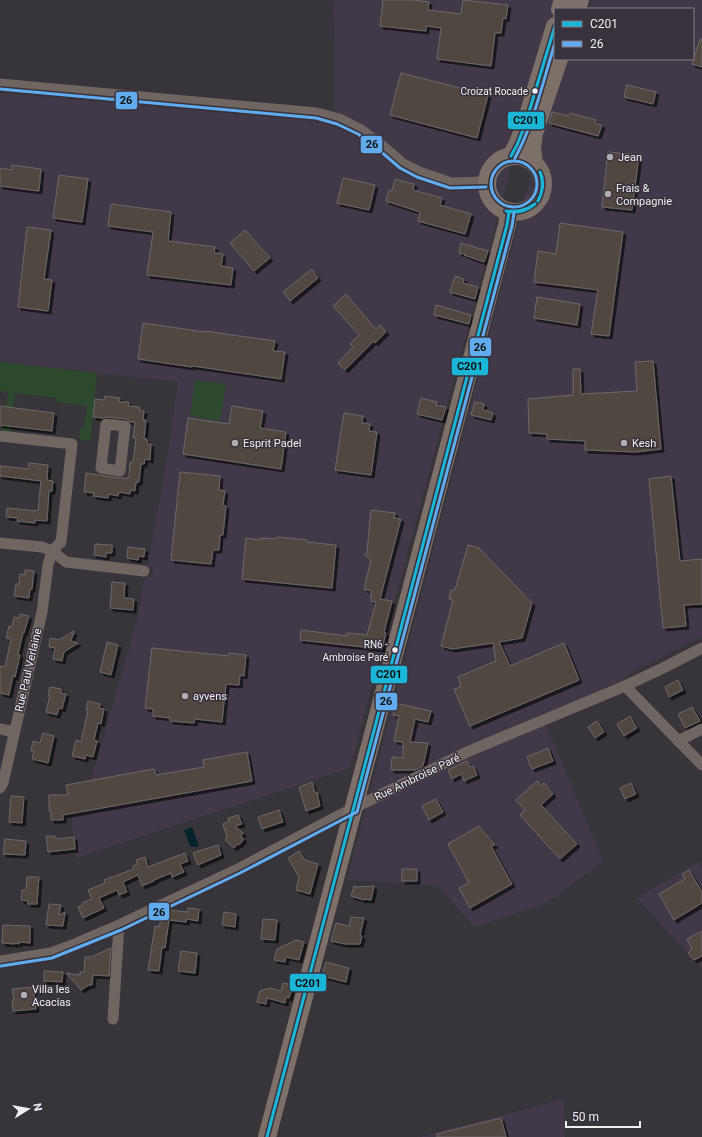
<svg xmlns="http://www.w3.org/2000/svg" width="702" height="1137" viewBox="0 0 702 1137" font-family="Roboto,sans-serif">
<defs>
<filter id="shadow"><feDropShadow dx="3" dy="3" stdDeviation="0" flood-color="#0009"/></filter>
</defs>
<rect width="100%" height="100%" fill="#37343a"/>
<path fill="#423948" d="M335,0h221l-206,768 -274,90 -5,-44 -5,-29 25,-5 45,-156 9,-47h6l2,-8 -6,-1 20,-109 11,-77 -178,-20v-269l303,27 30,5 2,-13v-65l-2,-36z
M593,0h109v637l-77,39 -5,19 -74,30 57,136 -58,43 -71,23 -37,-42 -90,-5 167,-641 24,-90 31,-90h124v-50h-104z
M698,862l4,6v100l-65,-70z
M564,1099l1,38h-145z"/>
<path fill="#2d4a2e" d="M0,362l97,11 -7,68 -9,-1 -2,-3 1,-9h4l3,-22 -30,-4v-4l-42,-5 -5,41 -8,-1 6,-41 -8,-1z
M195,380l31,4 -6,37 -30,-5z"/>
<path fill="#05232c" d="M192,827l7,19 -5,1 -4,-1 -6,-16z"/>
<path fill="#504741" stroke="#6b6869" filter="url(#shadow)" d="M383,0h32l14,2 -1,8 33,4 2,-14 45,5 -2,14 -3,-1 -2,15h-6l-4,33 -54,-7 4,-31 -15,-2v5l-46,-5z
M700,39h2v28l-10,-3z
M401,73l87,22 -11,43 -87,-23z
M627,85l29,7 -3,12 -29,-7z
M552,112l17,4 1,-3 26,7 -1,3 7,2 -4,11 -49,-13z
M608,152l31,3 -7,55 -30,-3z
M12,165l29,4 -2,22 -39,-5v-18l12,2z
M59,175l29,4 -6,43 -29,-4z
M343,178l32,7 -6,25 -32,-7z
M395,179l19,5 -1,6 29,8 -2,7 31,9 -6,20 -47,-13 2,-9 -34,-11 3,-11 3,1z
M111,204l60,8 -3,29 47,6 -1,6 9,1 -2,12 12,2 -2,17 -84,-10 6,-43 -45,-6z
M560,223l63,9 -14,104 -18,-2 7,-44 -64,-8 4,-31 18,3z
M27,227l24,3 -7,49 8,1 -4,31 -30,-4z
M245,230l25,28 -16,13 -24,-28z
M461,243l27,8 -4,11 -20,-7 1,-1 -6,-1z
M312,269l6,9 -28,23 -7,-9z
M455,276l9,3 -1,4 15,4 -3,12 -25,-7z
M346,294l30,35 4,-4 6,7 -11,11 -1,-2 -29,29 -7,-7 15,-16 -3,-3 9,-9 -26,-29z
M537,297l43,7 -3,21 -43,-7z
M436,305l35,10 -2,9 -35,-9z
M143,323l62,9v-1l70,10 -2,10 12,1 -4,27 -88,-13 -1,1 -54,-8z
M653,361l8,88 -25,3 -51,-2v-9l-38,-2v-5l-18,-1 -1,-34 45,-4v-26h7l1,25 56,-3 -2,-29z
M105,396l15,2 -1,4h10l-1,4 12,1 -1,3 5,1 -1,9h3l-2,19h3v5h4l-1,16 -5,-1 -1,5h-3l-2,18h-3l-1,9 -4,-1 -1,4 -11,-2 -1,4 -9,-2 -1,4 -15,-2 1,-3 -10,-1 2,-19 33,5h10l1,-16h3l3,-24h-3l2,-16h-5l-4,-3 -19,-2 -5,1 -9,-1 2,-18 9,1z
M421,398l16,4 -1,3 10,2 -4,13 -25,-6z
M475,402l9,2 -1,6 10,3 -2,7 -20,-5z
M0,406l54,7 -2,18 -52,-6z
M232,406l31,5 -3,17 26,4 -5,37 -98,-15 5,-36 41,6z
M344,413l19,3 -1,7 8,1 -1,7 8,1 -6,43 -36,-5z
M29,463l19,2 -1,15 6,1 -1,10h-3l-2,30 -12,-1v3l-18,-2 1,-3 -12,-1 1,-9 31,3 3,-30 -41,-5v-10l29,3z
M180,472l40,4 -1,14 6,1 -2,14 3,1 -3,29h-3l-1,15h-6l-2,14 -40,-4z
M671,476l9,85 22,-2v45l-18,1 2,21 -23,2 -14,-149z
M371,510l24,3 -1,5 7,1 -21,80 12,2 -8,31 2,1 -4,16 -82,-9 1,-10 46,6v-3l20,2 9,-33 -5,-1v-10l-7,-2 7,-29 -6,-5 2,-3z
M277,537l30,3v2l29,3 -4,43 -90,-9 4,-41 15,2v-2l15,1z
M95,544l17,1v8h-6v4l-12,-2z
M468,545l11,3 53,55 -10,35 -23,4 11,24 54,-23 15,37 -109,46 -16,-37 7,-2 -3,-10 38,-16 -3,-18 -41,6 -11,-3 12,-46 -4,-1 2,-9h4z
M128,547l17,2 -1,8 -5,-1 -1,4 -11,-2z
M25,570l9,1 -2,18h-2l-1,9 -15,-2 2,-12h3l1,-10 5,1z
M112,582l13,1 -1,15 10,1 -1,11 -23,-2z
M20,614l9,2 -5,17h-1l-5,21 2,1 -5,22 -2,-1 -4,19 -9,-2v-27l5,1 6,-28 -5,-1 3,-12 3,1 2,-10 5,1z
M74,631l-3,10 7,2 -14,9 -2,9 -9,-2 2,-11 -6,-1 1,-9 9,2z
M107,642l11,3 -7,30 -11,-3z
M152,648l77,8v-3l17,2 -2,21 -4,-1 -1,10 -13,-1 -4,38 -27,-3 -1,4 -24,-2v-3l-17,-2v-7l-8,-1z
M678,680l5,10 -14,7 -4,-10z
M50,687l11,2v4l5,1 -4,15 -3,-1 -2,7 -11,-3 4,-17h-2z
M88,701l12,3 -1,4 5,1 -3,15 -3,-1 -4,17 3,1 -4,16 -7,-2 -1,4 -13,-3 4,-16 5,2 7,-32h-2z
M395,703l36,8 -3,11 -13,-3 -5,23 18,1 -5,23 -8,4h-24l1,-13 11,1v-16l-9,-1 5,-25 -6,-1z
M692,707l8,14 -15,7 -7,-14z
M630,716l7,12 -13,8 -7,-12z
M597,721l7,11 -9,6 -7,-11z
M43,733l11,3 -6,27 -16,-4 2,-8h-3l2,-10 7,2z
M548,748l5,13 -21,8 -5,-12z
M247,752l5,29 -189,34v5h-12v-9h-2v-16h19l-2,-10 88,-16 2,6 48,-8 -1,-7z
M467,761l3,6 3,-1 4,9 -13,6 -3,-7 -9,5 -4,-9z
M537,781l4,4 3,-2 9,11 -12,11 36,39 -17,15 -40,-44 5,-5 -9,-10z
M312,782l3,11 2,-1 3,14 -14,5 -7,-24z
M631,783l5,11 -11,5 -5,-11z
M11,796l13,1 -2,26 -13,-1z
M436,799l7,13 -14,8 -7,-14z
M279,810l4,12 -21,7 -4,-12z
M238,815l4,9 -7,2 8,7 -2,3 3,3 -5,6 -1,-1 -4,4 -9,-8 2,-2 -4,-14 6,-3 -1,-3z
M479,826l16,19 -4,1 21,38 -42,24 -11,-20 10,-5 -21,-39z
M46,836h9l1,3 18,-2 1,12 -27,3z
M5,839l21,2 -1,14 -22,-1z
M218,845l3,10 -23,10 -5,-12z
M299,851l6,9 13,4 -8,30 -14,-4 3,-13 -11,-19z
M185,853l3,8 -8,3 4,8 -12,5 -1,-4 -17,7v1l-12,5 -4,-11 -15,7 4,10 -8,3 -2,-5 -18,8 5,10 -21,10 -5,-11 5,-2 -1,-2 10,-4 -4,-9 17,-7 -1,-3 30,-11 -1,-3 4,-2 -1,-4 9,-3 3,10z
M402,869h15v12h-15z
M689,870l13,22v11l-28,17 -15,-26 26,-15 -3,-5z
M27,877h12l-2,27h-9v-3l-7,-1 1,-10h4z
M354,886l4,1 16,-1 -3,14 -6,-1 -1,1 -13,-4z
M49,904l12,1 -2,10 6,-3 -2,14 -17,-1z
M188,908l11,1 -1,12 -11,-2 -1,3 -17,-2 -4,28 -3,-1 -3,24 -11,-1 7,-44 4,1 2,-8 3,-1v-7l4,-1 20,2z
M224,912l12,2 -1,13 -13,-2z
M351,917l13,1 -4,17 2,1 -2,8h-15l-14,-3 5,-18 13,3z
M263,919l14,1 -2,20 -14,-1z
M3,925l27,1v17l-11,-1v2l-4,-1v1l-13,-1z
M702,931v25l-8,4 -6,-7 4,-4 -5,-10z
M296,940l8,2 -5,18 -13,-3 -1,5 -11,-2 3,-11z
M111,948l-2,28 -16,-1 -1,10h-3l-8,5 -15,-17 14,2v-3h4l1,-15h6z
M181,951l16,2 -2,20 -17,-2z
M326,962l23,6 -3,14 -24,-6z
M44,971l19,1 -1,10 -18,-1z
M283,983l10,2 -4,13 -3,-1 -1,6 -18,-5 -1,6 -9,-2 3,-11 9,-3 12,3z
M33,987l3,22 -23,2 -1,-11h2l-2,-11z
M501,1118l5,19h-69v-3z"/>
<g fill="none" stroke-linecap="round" stroke-linejoin="round">
<path stroke="#6f6662" stroke-width="11" d="M0,84l317,29 22,6 22,11 20,15 22,19 16,8 32,11 35,-1
M106,424l19,2 -5,45 -19,-3z
M0,436l72,8 -11,98 -9,9 -4,14 -6,47 -39,171 -3,5
M0,543l42,4 10,4 14,11 78,9
M625,686l77,79
M0,729l14,3
M678,741l24,-12
M0,961l51,-8 19,-7 49,-21 119,-56 96,-51 133,-66 158,-66 38,-18 39,-20
M113,1019l6,-94"/>
<path stroke="#7c7068" stroke-width="18" d="M560,9l3,-9
M577,9l3,-9
M487 184a28 28 0 1 1 56 0a28 28 0 1 1-56 0Z
M511,156l6,-11 8,-20 30,-99
M534,164l-2,-16 2,-15 25,-74
M267,1137l240,-912 2,-13"/>
<g stroke="#38323c" stroke-width="6">
<path id="bus-1" d="M511,156l6,-11 8,-20 30,-99
M538,201c5,-10 6,-19 2,-29
M538,201c5,-10 7,-19 2,-29
M506,211c11,1 19,0 29,-7
M506,211c11,3 20,0 29,-7
M267,1137l240,-912 2,-13"/>
</g>
<g stroke="#38323c" stroke-width="6">
<path id="bus-2" d="M0,89l316,29 21,6 21,10 20,15 22,19 17,9 33,11 36,-1
M515,158c19,-35 28,-77 40,-115
M491 184a23 23 0 1 1 46 0a23 23 0 1 1-46 0Z
M1,966l51,-8 69,-28 119,-57 117,-61 155,-586 2,-13"/>
</g>
<use href="#bus-1" stroke="#1ab6d8" stroke-width="3"/>
<use href="#bus-2" stroke="#60acee" stroke-width="3"/>
</g>
<g fill="#f0edf3" stroke="#38323c" stroke-width="1.5">
<circle cx="535" cy="91" r="3.5"/>
<circle cx="395" cy="650" r="3.5"/>
</g>
<g fill="#afacb2" stroke="#38323c" stroke-width="1.5">
<circle cx="610" cy="157" r="4"/>
<circle cx="608" cy="194" r="4"/>
<circle cx="235" cy="443" r="4"/>
<circle cx="624" cy="443" r="4"/>
<circle cx="185" cy="696" r="4"/>
<circle cx="24" cy="995" r="4"/>
</g>
<g text-anchor="middle" stroke-width="3" stroke-linejoin="round" paint-order="stroke">
<g font-size="10" fill="#f0edf3" stroke="#38323c" text-anchor="end">
<text x="528" y="95">Croizat Rocade</text>
<text x="388" y="648">RN6 -<tspan x="388" dy="13">Ambroise Paré</tspan></text>
</g>
<g font-size="11" fill="#f0edf3" stroke="#38323c" text-anchor="start">
<text x="618" y="161">Jean</text>
<text x="616" y="192">Frais &amp;<tspan x="616" dy="13">Compagnie</tspan></text>
<text x="243" y="447">Esprit Padel</text>
<text x="632" y="447">Kesh</text>
<text x="193" y="700">ayvens</text>
<text x="32" y="993">Villa les<tspan x="32" dy="13">Acacias</tspan></text>
</g>
<g font-size="11" fill="#f0edf3" stroke="#38323c">
<text transform="translate(28 670) rotate(-77)" y="4">Rue Paul Verlaine</text>
<text transform="translate(417 777) rotate(-26)" y="4">Rue Ambroise Paré</text>
</g>
</g>
<g stroke="#38323c" stroke-width="1.5">
<rect x="115" y="91" width="23" height="19" rx="4" fill="#60acee"/>
<rect x="507" y="111" width="38" height="19" rx="4" fill="#1ab6d8"/>
<rect x="360" y="135" width="23" height="19" rx="4" fill="#60acee"/>
<rect x="469" y="337" width="23" height="20" rx="4" fill="#60acee"/>
<rect x="451" y="357" width="38" height="19" rx="4" fill="#1ab6d8"/>
<rect x="370" y="665" width="38" height="19" rx="4" fill="#1ab6d8"/>
<rect x="375" y="692" width="23" height="19" rx="4" fill="#60acee"/>
<rect x="148" y="902" width="22" height="19" rx="4" fill="#60acee"/>
<rect x="289" y="973" width="38" height="19" rx="4" fill="#1ab6d8"/>
</g>
<g font-size="11" text-anchor="middle" font-weight="bold" fill="#111">
<text x="126" y="104">26</text>
<text x="526" y="124">C201</text>
<text x="372" y="148">26</text>
<text x="480" y="351">26</text>
<text x="470" y="370">C201</text>
<text x="389" y="678">C201</text>
<text x="386" y="705">26</text>
<text x="159" y="916">26</text>
<text x="308" y="987">C201</text>
</g>
<rect x="554" y="8" width="140" height="52" fill="#38323c" stroke="#827d85"/>
<rect x="562" y="21" width="20" height="6" fill="#1ab6d8" stroke="#827d85"/>
<text x="590" y="28" font-size="12" fill="#f0edf3">C201</text>
<rect x="562" y="41" width="20" height="6" fill="#60acee" stroke="#827d85"/>
<text x="590" y="48" font-size="12" fill="#f0edf3">26</text>
<g transform="translate(28 1109) rotate(79)" stroke="#38323c" stroke-width="3" paint-order="stroke">
<path d="M0-3L7 15L0 10L-7 15Z" fill="#f0edf3"/>
<text y="-6" font-size="11" font-weight="bold" text-anchor="middle" fill="#f0edf3">N</text>
</g>
<path d="M566 1121v6h74v-6" fill="none" stroke="#f0edf3" stroke-width="2"/>
<text x="572" y="1121" font-size="12" fill="#f0edf3" stroke="#38323c" stroke-width="3" paint-order="stroke">50 m</text>
</svg>
